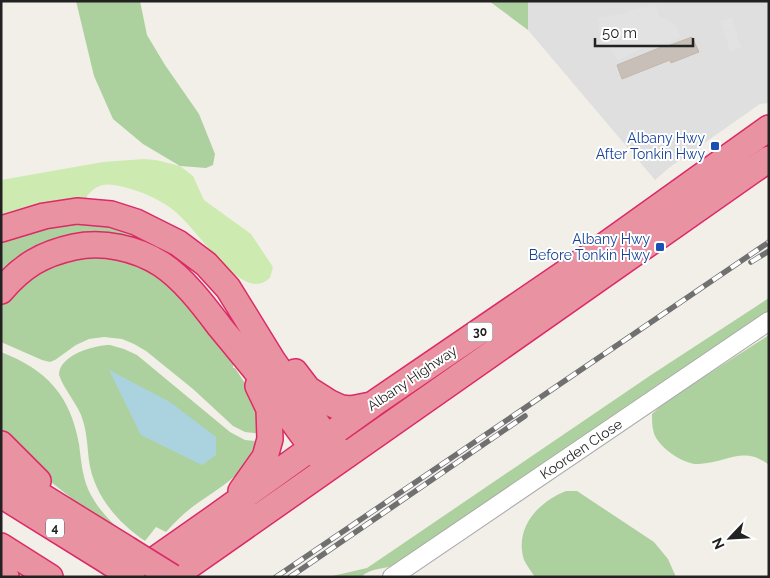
<svg xmlns="http://www.w3.org/2000/svg" width="770" height="578" viewBox="0 0 770 578" font-family="Raleway,sans-serif">
<rect width="100%" height="100%" fill="#f2efe9"/>
<path fill="#e0dfdf" d="M528,1h241v102l-9,1 -90,63 -15,13 -127,-150z"/>
<path fill="#cdebb0" d="M144,159l12,1 24,6 13,10 11,24 47,34 22,33 -3,11c-4,3 -8,6 -14,6 -27,-1 -61,-58 -84,-75 -13,-10 -32,-18 -48,-22 -17,-4 -25,-5 -37,9v10l-86,14v-40l102,-18z"/>
<path fill="#add19e" d="M76,1h64l7,34 18,30 34,49 16,40 -2,11 -7,3 -26,-2 -37,-22 -30,-25 -19,-43z
M489,1h39v29z
M87,221l56,12 -4,15 -10,-4 -128,30v-38z
M116,256l46,20 52,60 19,28v4h2l19,29 9,37 -18,-2 -12,-6 -40,-37 -47,-38 -12,-7 -12,-5 -18,-2 -15,2 -13,6 -21,15 -5,2 -8,-2 -41,-18v-37l14,-19 42,-27z
M769,298v14l-371,252c-11,5 -30,4 -36,13h-34l39,-9 284,-193z
M769,335v130c-26,-20 -42,-2 -70,-1 -14,1 -37,-14 -44,-28 -3,-7 -3,-15 -3,-22l13,-12z
M110,345l14,4 13,6 93,77 15,8 10,1c-7,33 -35,46 -60,64 -11,8 -20,17 -29,27l-10,-5 -11,14c-28,-19 -51,-46 -56,-80 -2,-16 -2,-31 -8,-46 -6,-14 -17,-26 -22,-40 0,-20 35,-30 51,-30z
M1,352c46,18 69,43 78,92 2,15 3,30 9,45 9,20 23,33 39,48l-37,-24 -44,-35 -45,-43z
M566,491h11l77,51 14,17 8,18h-141c-4,-6 -8,-11 -11,-17 -10,-32 14,-58 42,-69z"/>
<path fill="#e2e2e2" d="M656,4l3,14h6l11,7 4,12 -8,4 -25,5 -29,14 -19,-28 -1,-14 28,-5 4,-3z
M732,17l9,31 -11,3 -10,-30z"/>
<path fill="#aad3df" d="M109,370l61,32 46,35v18l-14,10 -61,-30z"/>
<path fill="#c7bfb8" stroke="#c4b6ab" d="M692,37l7,15 -28,11 -1,-3 -48,19 -5,-14 47,-19 1,1z"/>
<g fill="none" stroke-linecap="round" stroke-linejoin="round">
<g stroke="#a9a9a9" stroke-width="20">
<path id="minor" d="M392,577l377,-256"/>
</g>
<g stroke="#dc2a67" stroke-width="28">
<path id="highway" d="M1,229l43,-13 33,-5 34,3 25,8 42,21 28,21 22,24 45,73 54,77 10,11
M1,291c21,-25 41,-37 73,-44 29,-6 62,1 87,17 23,15 43,42 59,63 17,21 35,41 50,62 17,24 33,48 52,71
M295,372l13,17 22,14 11,5 10,1 20,-4
M1,444l37,37
M1,471l126,78
M241,491l24,-34 5,-18 -1,-30 -11,-23
M1,495l108,67
M1,546l49,31
M1,574l5,3
M133,575l84,-59 156,-112 214,-146 182,-130
M173,577l596,-418"/>
</g>
<use href="#minor" stroke="#fff" stroke-width="18"/>
<use href="#highway" stroke="#e892a2" stroke-width="25"/>
<g stroke="#707070" stroke-width="5.5">
<path id="rail" d="M751,262l18,-11
M276,577l493,-335
M290,577l235,-161"/>
</g>
<use href="#rail" stroke="#fff" stroke-width="4" stroke-dasharray="11" stroke-linecap="butt"/>
<g stroke="#dc2a67" stroke-width="28" stroke-linecap="butt">
<path id="highway-bridge" d="M127,549l45,28
M109,562l23,15"/>
</g>
<use href="#highway-bridge" stroke="#e892a2" stroke-width="25"/>
</g>
<g fill="#1a4fb4" stroke="#fff" stroke-width="2">
<rect x="710" y="141" width="10" height="10" rx="2.5"/>
<rect x="655" y="242" width="10" height="10" rx="2.5"/>
</g>
<g text-anchor="middle" stroke-width="4" stroke-linejoin="round" paint-order="stroke">
<g fill="#fff" stroke="#646464" stroke-width="1">
<rect x="467.5" y="322.5" width="25" height="19" rx="4"/>
<rect x="46" y="518.5" width="18" height="19" rx="4"/>
</g>
<g font-size="12" font-weight="bold" fill="#222">
<text x="480" y="336">30</text>
<text x="55" y="532">4</text>
</g>
<g font-size="14" fill="#164399" stroke="#fff" text-anchor="end">
<text x="705" y="143">Albany Hwy<tspan x="705" dy="16">After Tonkin Hwy</tspan></text>
<text x="650" y="244">Albany Hwy<tspan x="650" dy="16">Before Tonkin Hwy</tspan></text>
</g>
<g font-size="14" fill="#222" stroke="#fff">
<text transform="translate(412 378) rotate(-34)" y="5">Albany Highway</text>
<text transform="translate(581 449) rotate(-34)" y="5">Koorden Close</text>
</g>
</g>
<rect width="770" height="578" fill="none" stroke="#222222" stroke-width="5"/>
<g transform="translate(730 538) rotate(245)" stroke="#ffffff" stroke-width="4" paint-order="stroke">
<path d="M0-4L9 19L0 12L-9 19Z" fill="#222222"/>
<text y="-8" font-size="14" font-weight="bold" text-anchor="middle" fill="#222222">N</text>
</g>
<path d="M595 38v8h98v-8" fill="none" stroke="#222222" stroke-width="2.5"/>
<text x="602" y="38" font-size="15" fill="#222222" stroke="#ffffff" stroke-width="4" paint-order="stroke">50 m</text>
</svg>
